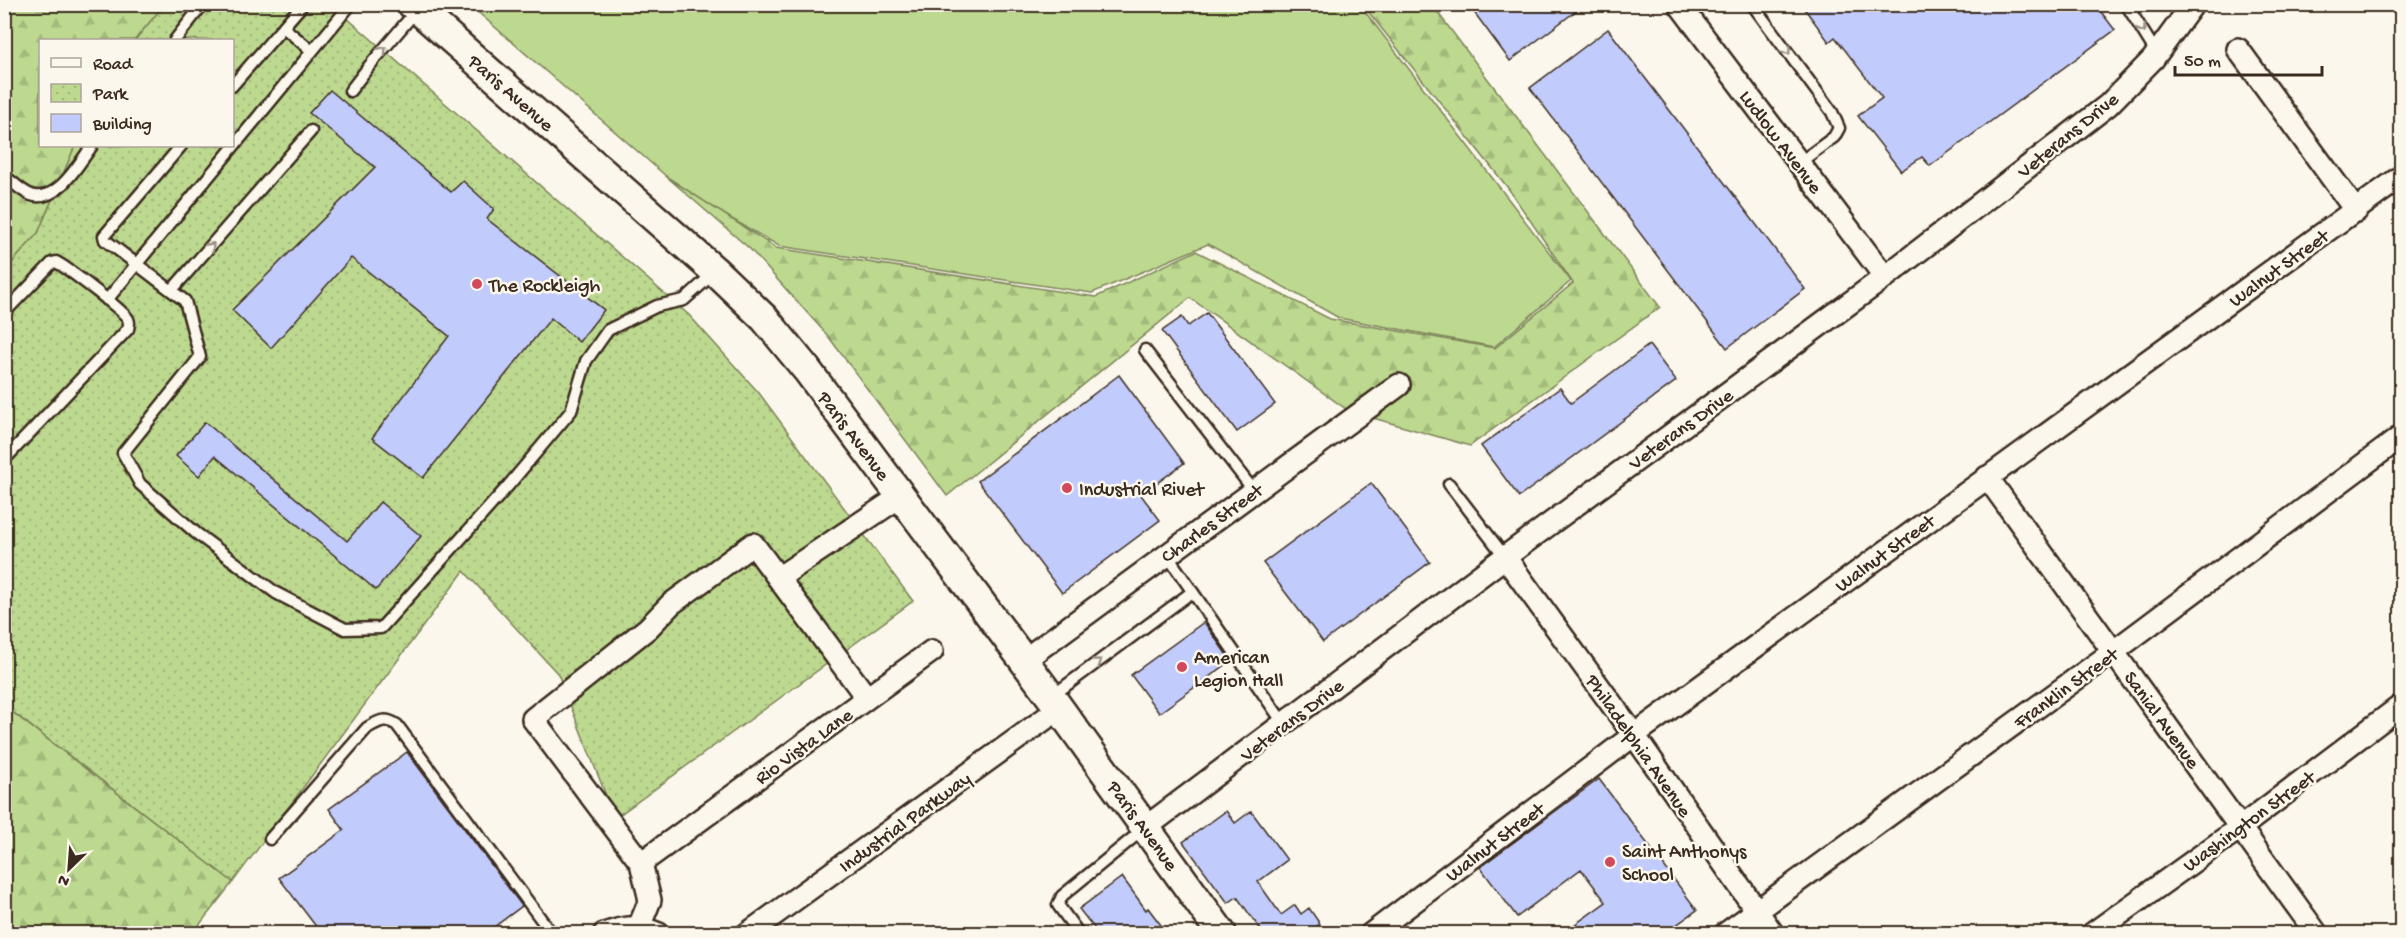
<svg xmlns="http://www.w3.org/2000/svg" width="2406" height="938" viewBox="0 0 2406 938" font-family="'Gochi Hand',sans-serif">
<defs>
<pattern id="forest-firs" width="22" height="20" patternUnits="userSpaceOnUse" patternTransform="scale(1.5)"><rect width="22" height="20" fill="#bdd990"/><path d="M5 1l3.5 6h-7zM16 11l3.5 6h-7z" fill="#a3ba7c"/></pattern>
<pattern id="park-dots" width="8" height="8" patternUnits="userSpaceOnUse" patternTransform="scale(1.5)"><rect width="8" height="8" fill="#bdd990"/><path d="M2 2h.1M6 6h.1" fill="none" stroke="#a3ba7c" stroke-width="1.8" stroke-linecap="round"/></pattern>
</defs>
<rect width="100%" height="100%" fill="#fbf7ec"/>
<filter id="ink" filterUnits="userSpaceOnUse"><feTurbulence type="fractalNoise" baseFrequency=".0167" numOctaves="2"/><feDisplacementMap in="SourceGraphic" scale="12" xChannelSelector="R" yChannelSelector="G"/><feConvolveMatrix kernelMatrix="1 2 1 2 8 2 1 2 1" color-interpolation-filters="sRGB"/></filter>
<g filter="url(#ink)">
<path fill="#bdd990" stroke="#7c8257" stroke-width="1.5" d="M473,4l887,1 211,276 -77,66 -155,-29 -131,-74 -116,49 -313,-47 -61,-35 -51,-34 -195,-170z"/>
<path fill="url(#forest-firs)" stroke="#7c8257" stroke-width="1.5" d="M5,5h159l-29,35h-95v106h35l-37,87 -33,38z
M1363,5h69l228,302 -190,139 -121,-35 -159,-113 -243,198 -119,-160 -78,-87 -83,-72 109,71 320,49 100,-46 134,68 165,29 78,-65 -65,-95z
M4,706l229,176 -40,51h-188z"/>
<path fill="url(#park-dots)" stroke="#7c8257" stroke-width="1.5" d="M164,5h168l357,310 70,78 154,208 -298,217 -57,-144 -94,-103 -231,311 -228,-176v-435l33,-38 37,-87h157v-106h-97z"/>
<path fill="#c1cbfc" stroke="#3b2a1e" stroke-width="1.5" d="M1468,4h117l-75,57z
M1801,4h294l20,26 -185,136 -8,-9 -21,14 -43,-55 24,-18 -47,-61 -6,5z
M1608,29l197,260 -78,59 -197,-260z
M330,90l121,102 12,-11 31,28 -7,10 117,91 -25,32 -28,-24 -128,160 -51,-40 77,-102 -98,-78 -80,90 -39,-38 143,-143 -66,-54z
M1207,313l68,91 -38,28 -75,-101 20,-14 6,9z
M1649,345l27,36 -157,116 -38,-51 79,-58 11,15z
M1119,375l65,88 -43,32 19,25 -98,73 -84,-112z
M205,422l142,119 33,-39 41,34 -45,54 -161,-134 -16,20 -23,-20z
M1371,483l59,79 -107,80 -60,-79z
M1204,622l27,39 -72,52 -28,-38z
M407,752l115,154 -36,27h-165l-42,-55 65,-48 -15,-21z
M1599,779l98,131 -32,23h-102l43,-31 -25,-33 -64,48 -37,-50z
M1226,811l9,12 16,-12 36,49 -29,22 23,33 14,-10 6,9 8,-6 11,16 -13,9h-44l-26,-36 -9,6 -45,-61z
M1122,877l24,33 2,-2 19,25h-69l-19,-24z"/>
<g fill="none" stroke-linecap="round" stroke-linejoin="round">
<g stroke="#3b2a1e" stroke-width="15">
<path id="lane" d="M1752,4l80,108 7,16 -5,9 -35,26
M2126,4l31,50
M283,27l29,24
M175,40l28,-36
M232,86l71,-82
M350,91l20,-26 46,-54
M181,146l-77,90 1,4 80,61 15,56 -77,96 17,31 56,49 80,60 69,36 36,-1 127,-142 63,-75 15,-50 22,-31 49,-24 27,-6 31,-28
M4,176c9,6 17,15 27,19 26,9 48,-32 61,-49
M172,290l139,-159
M107,300l244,-296
M4,313l48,-50 4,-1c10,5 68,49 72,57 2,4 1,6 0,10l-124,131
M1145,350l109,141
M1449,484l56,73
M1167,555l117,169
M1052,696l140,-104
M270,839l97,-111c12,-7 18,-11 30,-3l155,209
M1079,934l-21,-29 4,-9 83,-68"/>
</g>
<g stroke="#3b2a1e" stroke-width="26">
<path id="street" d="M1679,4l206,273
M2238,49l118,162
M1987,477l330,457
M1505,557l129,178 139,199
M778,578l123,-82
M1024,660l375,-275
M867,698l65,-47
M1145,828l360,-271 380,-280 223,-172 45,-46 40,-55
M639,927l11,-27 -9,-37 -108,-144 115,-91 23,-24 82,-60 114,154 -226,165
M604,934c23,-8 32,-9 55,0
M747,934l313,-226
M1371,934l263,-199 768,-559
M1725,934l388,-282 289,-216
M2092,934l149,-107 161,-122"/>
</g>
<g stroke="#3b2a1e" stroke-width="33">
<path id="secondary" d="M412,4l304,268 49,47 42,51 244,327 171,237"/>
</g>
<use href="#lane" stroke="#fbf7ec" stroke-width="10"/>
<use href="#street" stroke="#fbf7ec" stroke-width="21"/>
<use href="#secondary" stroke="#fbf7ec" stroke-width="28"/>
</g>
<defs><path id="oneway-chevron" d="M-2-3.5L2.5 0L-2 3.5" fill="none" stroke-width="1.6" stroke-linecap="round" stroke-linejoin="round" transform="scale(1.5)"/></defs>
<g stroke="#9b9085">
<use href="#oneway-chevron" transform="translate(2142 29) rotate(58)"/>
<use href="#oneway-chevron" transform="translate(383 50) rotate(-49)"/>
<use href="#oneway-chevron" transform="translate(1787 51) rotate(54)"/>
<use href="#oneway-chevron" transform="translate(211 246) rotate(-48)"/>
<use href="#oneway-chevron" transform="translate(1098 662) rotate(-36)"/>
</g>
</g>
<g fill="#d1495b" stroke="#fbf7ec" stroke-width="2">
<circle cx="477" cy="284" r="6"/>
<circle cx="1067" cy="488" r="6"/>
<circle cx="1182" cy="667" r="6"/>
<circle cx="1610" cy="862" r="6"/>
</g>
<g text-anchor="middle" stroke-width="5" stroke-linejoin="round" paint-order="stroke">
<g font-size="20" fill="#3b2a1e" stroke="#fbf7ec">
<text transform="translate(512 92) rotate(41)" y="7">Paris Avenue</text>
<text transform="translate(2067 134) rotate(-39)" y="7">Veterans Drive</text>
<text transform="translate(1782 141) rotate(53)" y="7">Ludlow Avenue</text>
<text transform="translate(2278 267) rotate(-36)" y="7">Walnut Street</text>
<text transform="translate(1680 428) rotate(-36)" y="7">Veterans Drive</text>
<text transform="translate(855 435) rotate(53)" y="7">Paris Avenue</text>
<text transform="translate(1211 522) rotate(-36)" y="7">Charles Street</text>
<text transform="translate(1884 552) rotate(-36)" y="7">Walnut Street</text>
<text transform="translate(2065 687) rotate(-36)" y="7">Franklin Street</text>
<text transform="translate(1291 719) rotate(-37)" y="7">Veterans Drive</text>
<text transform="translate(2163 719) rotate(54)" y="7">Sanial Avenue</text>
<text transform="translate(803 745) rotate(-36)" y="7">Rio Vista Lane</text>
<text transform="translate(1640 745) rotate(55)" y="7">Philadelphia Avenue</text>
<text transform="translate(2248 820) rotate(-36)" y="7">Washington Street</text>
<text transform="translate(904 821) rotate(-36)" y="7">Industrial Parkway</text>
<text transform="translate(1144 825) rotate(54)" y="7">Paris Avenue</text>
<text transform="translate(1494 841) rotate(-37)" y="7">Walnut Street</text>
</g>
<g font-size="20" fill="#3b2a1e" stroke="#fbf7ec" text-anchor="start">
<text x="489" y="291">The Rockleigh</text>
<text x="1079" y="495">Industrial Rivet</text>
<text x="1194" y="663">American<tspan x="1194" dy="23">Legion Hall</tspan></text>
<text x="1622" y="857">Saint Anthonys<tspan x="1622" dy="23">School</tspan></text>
</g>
</g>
<rect width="2406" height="938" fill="none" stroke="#fbf7ec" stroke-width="24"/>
<rect x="12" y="12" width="2382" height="914" fill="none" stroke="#3b2a1e" stroke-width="2" filter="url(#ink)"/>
<rect x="39" y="39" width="195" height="108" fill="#fbf7ec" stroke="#aea59a" stroke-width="1.5"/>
<rect x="51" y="58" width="30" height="9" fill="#fbf7ec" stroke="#aea59a" stroke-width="1.5"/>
<text x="93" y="69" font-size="18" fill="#3b2a1e">Road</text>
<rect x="51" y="84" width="30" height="18" fill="url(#park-dots)" stroke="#aea59a" stroke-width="1.5"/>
<text x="93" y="99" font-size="18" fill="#3b2a1e">Park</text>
<rect x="51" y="114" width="30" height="18" fill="#c1cbfc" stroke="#aea59a" stroke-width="1.5"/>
<text x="93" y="129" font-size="18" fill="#3b2a1e">Building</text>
<g transform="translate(69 869) rotate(205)" stroke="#fbf7ec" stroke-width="4.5" paint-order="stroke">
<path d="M0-4.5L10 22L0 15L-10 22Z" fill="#3b2a1e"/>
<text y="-9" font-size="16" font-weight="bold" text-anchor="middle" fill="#3b2a1e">N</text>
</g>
<path d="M2175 66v9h147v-9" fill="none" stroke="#3b2a1e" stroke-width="3"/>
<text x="2184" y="66" font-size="18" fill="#3b2a1e" stroke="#fbf7ec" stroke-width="4.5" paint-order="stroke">50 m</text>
</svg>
